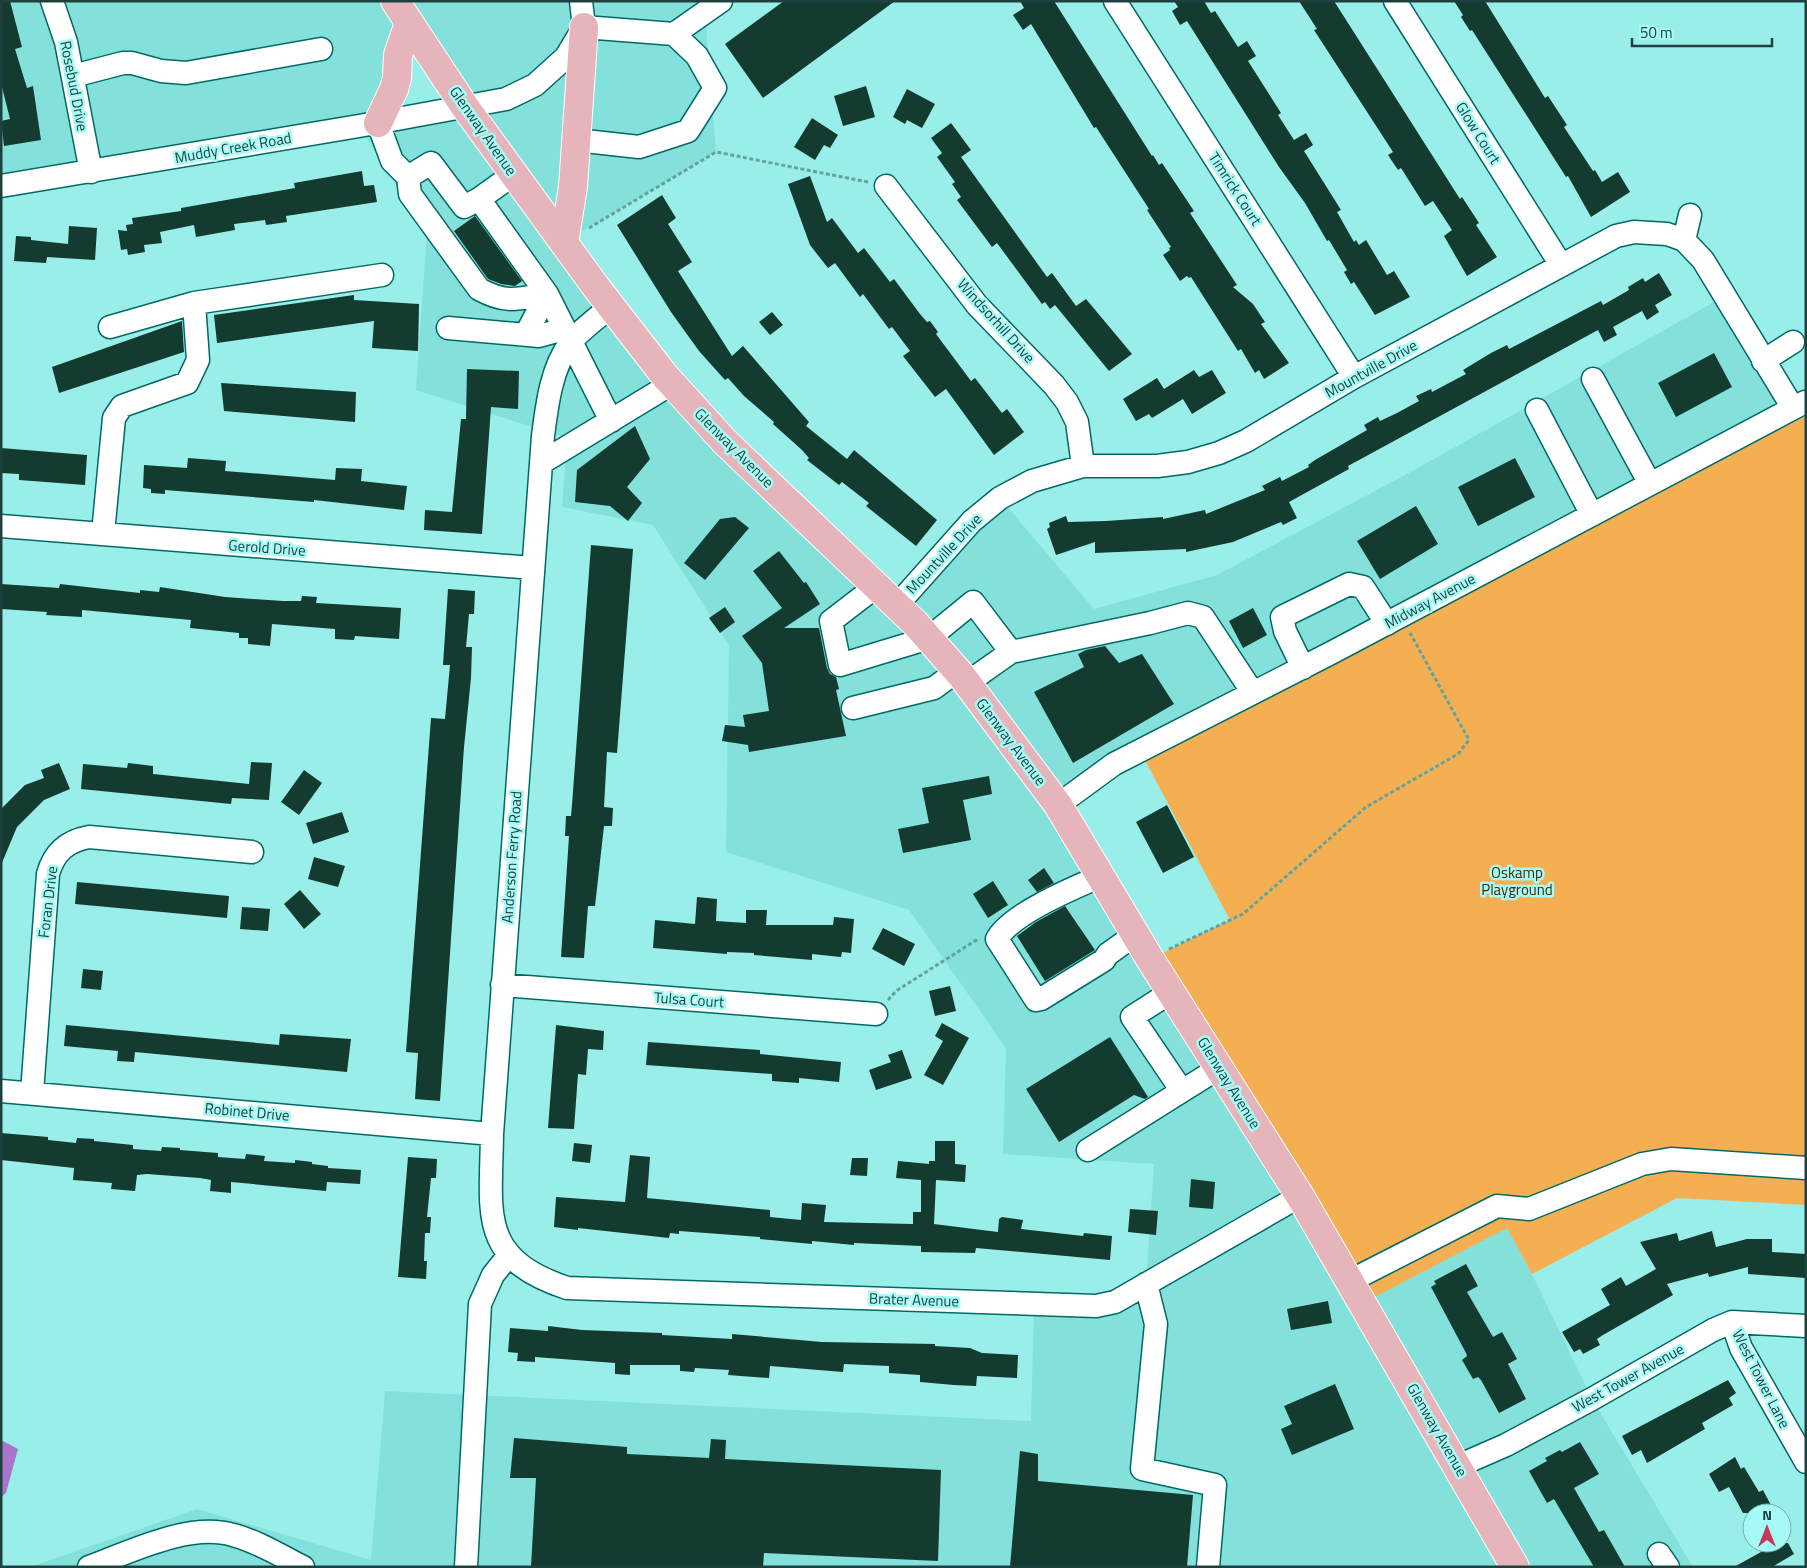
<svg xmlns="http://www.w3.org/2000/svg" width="1807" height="1568" viewBox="0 0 1807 1568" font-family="'Titillium Web',sans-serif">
<rect width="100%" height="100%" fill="#9aeee9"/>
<path fill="#83e0db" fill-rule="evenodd" d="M1,1h703l12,151 -152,90 32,45 302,317 102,-106 94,111 123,-34 190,-101 318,-178 68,112 -735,397 306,497 143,-75 25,47 60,125 101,168h-1663l167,-58 174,51 14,-169 646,30 3,-116 47,2 65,-23 8,-120 -151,-10 3,-106 -97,-138 -183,-58 3,-207 -76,-120 -91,-18 5,-69 -151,-48 11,-158 -68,-106 -358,60zM410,23l55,83 -87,16z"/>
<path fill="#f5af53" d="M1806,401v804l-129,-7 -145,76 -25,-46 -144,75 -213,-344 80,-39 -90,-169z"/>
<path fill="#aa74cb" d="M1,1440l17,9 -12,44 -5,4z"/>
<path fill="#133b2f" d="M1,1h9l12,46 -7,2 12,39 6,-2 8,54 -37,6 -3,-25 9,-2 -9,-36z
M784,1h111l-132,97 -38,-54z
M1020,1h34l98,155 1,-1 6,10 3,-2 32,48 -4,2 47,72 -4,2 20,17 12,18 -4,2 28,39 -25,16 -5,-9 -4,3 -14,-24 -3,2 -47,-74 -2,1 -2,-2 -7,5 -17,-26 7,-5 -1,-2 2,-1 -24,-37 2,-1 -53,-82 -2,1 -63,-104 -8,6 -10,-15 11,-7z
M1174,1h30l7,12 4,-2 23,36 9,-6 9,15 -8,5 33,52 -3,2 16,25 12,-7 7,12 -9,6 37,59 -4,2 17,30 2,-2 3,5 7,-5 21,35 7,-4 16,26 -35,18 -21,-33 -3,2 -7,-12 3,-2 -18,-30 -2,1 -22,-38 -26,-36 -92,-146 -7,4 -8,-14 6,-4z
M1299,1h35l126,198 2,-2 17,26 -3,2 21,32 -30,19 -23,-40 8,-6 -19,-29 -8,5 -24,-38 -3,2 -10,-15 5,-3 -79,-122 3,-1z
M1454,1h31l60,97 3,-2 19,29 -3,2 29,44 2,-1 7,12 16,-10 12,20 -39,25 -23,-41 -2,1 -94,-147 -2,1 -9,-14 2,-2z
M866,86l9,31 -32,9 -9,-30z
M907,89l28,15 -13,24 -15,-8 -2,4 -12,-7z
M812,118l26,17 -8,13 -6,-3 -9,15 -21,-13z
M951,123l20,27 -10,7 86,120 5,-4 24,33 10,-7 46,55 -23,17 -54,-66 -5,4 -5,-7 -3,2 -45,-61 -5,4 -35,-47 4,-3 -9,-13 3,-2 -18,-25 5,-4 -11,-15z
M362,171l2,15 10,-1 3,17 -91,14 1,6 -21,3 -1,-5 -31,4 1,6 -39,7 -2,-12 -34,7 2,11 -18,2 1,7 -17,3 -1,-6 -6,1 -3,-20 9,1 -1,-6 7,-1 -1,-6 49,-7v-3l114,-20 -1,-5z
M810,176l17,46 5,-4 26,35 6,-5 26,34 4,-3 26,35 7,8 3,-1 8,11 -2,2 35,47 4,-3 27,35 5,-4 17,23 -30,23 -48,-66 -11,8 -32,-41 7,-5 -18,-24 -3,2 -26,-35 -3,3 -25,-34 -7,5 -18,-23 -22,-61z
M662,195l14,23 -8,6 24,38 -14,9 54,85 11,-10 66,76 -3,4 41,33 7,-9 83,70 -21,26 -50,-40 3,-3 -27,-21 -3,3 -32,-25 2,-2 -7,-8 -29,-26 1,-2 -30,-26 -16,-18 -3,2 -26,-29 -28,-39 -54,-87z
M475,216l47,65 -7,5 -14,-2 -13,-5 -34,-48z
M69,226l28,2 -2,32 -48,-3 -1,6 -32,-2 2,-25 15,1v3l37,4z
M1659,273l13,22 -17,10 4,7 -12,8 -5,-9 -29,16 4,8 -13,7 -6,-12 -250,136 1,3 -60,33 8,16 -14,7 -2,-3 -48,20 -47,10v-3l-91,4v-11l-39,13 -9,-26 3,-2 -1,-4 17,-7 2,6 38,-1 57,-4v2l42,-9 1,4 59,-24 -3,-4 18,-9 2,4 27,-14 -1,-2 7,-5 52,-30 -3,-5 14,-8 2,4 17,-8 22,-12 -3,-5 15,-7 1,3 34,-18 -3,-4 28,-17 16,-8 2,4 92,-48 2,4 26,-15 -1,-3 15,-9 2,4z
M354,295v5l65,4 -1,47 -46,-3 2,-27 -157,22 -3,-28z
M772,312l11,13 -13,10 -11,-13z
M182,321l2,31 -125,41 -7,-26z
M1714,353l18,34 -56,30 -18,-34z
M467,369l52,2 -1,38 -27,-2 -9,127 -58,-4 1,-20 27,2 9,-93h5z
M1194,370l5,7 13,-7 14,23 -34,21 -9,-15 -31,19 -3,-4 -13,7 -13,-22 34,-21 7,11z
M221,383l135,9 -1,30 -131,-11z
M635,426l15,33 -23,28 15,16 -14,18 -18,-15 -35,-4 2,-32z
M1,448l86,7 -2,30 -66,-5v-6l-18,-1z
M188,458l38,3 -1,10 110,9 1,-12 26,1 -1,12 46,5 -3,24 -90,-10v2l-149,-12v4l-14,-1v-4l-8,-1 1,-23 43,3z
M1515,458l20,39 -57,29 -20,-39z
M1416,506l22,38 -58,35 -23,-38z
M735,517l14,11 -44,52 -21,-17 36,-44z
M591,545l42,4 -16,204 -10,-1 -3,55 9,1 -1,18h-8l-9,80h-7l-4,52 -23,-1 8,-121h-4l1,-20h5l1,-11z
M779,551l25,32 2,-1 14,22 -36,24h35l8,40 3,6 6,3 3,12 -3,1 10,46 -97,16 -1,-7 -26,-4 3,-16 20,2 -2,-12 26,-4 -7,-48 -20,-27 40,-28 -29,-37z
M1,584l58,4 1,-4 80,9v-3l19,2 1,-5 65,10 58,4h18l1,-5 15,1 -1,6 85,5 -2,31 -44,-3 -1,4 -19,-1v-10l-63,-5 -2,22 -22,-2v-6h-9v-5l-49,-5 1,-8 -109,-10v7l-36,-2 1,-3 -46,-3z
M448,589l27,2 -1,23h-5l-3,33h6l-1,31 -7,69 -24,354 -25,-2 3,-46 -12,-1 25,-334 14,1 5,-54h-7z
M725,607l10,15 -15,11 -11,-15z
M1253,608l14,27 -24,13 -14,-27z
M1105,646l14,17 23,-9 32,50 -101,59 -39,-71 50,-25 -6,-13 8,-4z
M251,762l21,1 -3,37 -37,-2 -1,6 -150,-15 2,-25 44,4 1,-5 25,3v8l96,10z
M59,763l11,26 -26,11 -27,27 -16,38v-56l24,-24 19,-7 -3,-8z
M304,770l18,13 -23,32 -18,-13z
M989,776l3,18 -29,6 8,40 -68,13 -5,-24 31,-6 -7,-35z
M1167,805l27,52 -31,16 -27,-51z
M342,812l7,20 -36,12 -7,-21z
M314,857l31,9 -7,21 -30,-8z
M1044,868l10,15 -17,9 -9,-12z
M993,881l15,24 -20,13 -15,-24z
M77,882l152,14 -2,22 -152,-14z
M300,890l21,24 -17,15 -20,-25z
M697,897l20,2 -1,22 30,2v-13h21l-1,15h67l1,-8 20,2 -3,34 -9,-1 -1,5 -29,-3v6l-58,-5v-2l-27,-1v2l-74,-6 2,-28 40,4z
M1065,906l30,44 -50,31 -28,-45 19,-14z
M242,907l28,2 -2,22 -28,-2z
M883,928l32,16 -11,22 -32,-17z
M83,969l20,2 -2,19 -20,-2z
M950,986l6,25 -21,5 -6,-25z
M942,1023l27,15 -26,47 -19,-10 19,-34 -8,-5z
M66,1025l213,20 1,-11 71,5 -4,33 -212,-20 -1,10 -17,-1 1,-10 -54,-5z
M556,1025l48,6 -1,19 -15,-1 -2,26 -8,-1 -4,55 -26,-1z
M1110,1037l38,60 -3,2 -11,-4 -75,47 -33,-53z
M648,1042l112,8v4l81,8 -2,20 -40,-4v5l-27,-2v-7l-126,-9z
M902,1050l10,28 -36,12 -7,-20 22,-8 -3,-7z
M1,1133l47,4v3l28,3 1,-5 17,1v2l39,4v4l28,2 1,-4 18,1v2l38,3v4l27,2 1,-5 19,2 -1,5 31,2v-3l17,2v2l16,2v2l33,2 -1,14 -33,-2 -1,9 -95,-9v11l-21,-2 1,-11 -11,-2 -53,-4 -10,1 -2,16 -24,-2 1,-6 -39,-3 1,-12 -73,-8z
M935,1141h20v23l11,1 -1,17 -29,-2 -2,44 64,8 1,-13 3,-2 21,3 -2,9 62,7 1,-3 28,3 -2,24 -134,-12 -1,5 -54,-1v-6l-67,-3v2l-42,-4v3l-52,-5v-2l-81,-6v3l-9,-1 -1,5 -91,-10v2l-24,-3 2,-30 69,5 5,-47 20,2 -3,41 123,12v7l31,3 1,-17 24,2 -2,17 89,2v-12h8v-32l-25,-2 2,-17 31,3v-3h6z
M574,1143l18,2 -2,18 -18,-2z
M408,1157l29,2 -1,19h-5l-4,39h4l-1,16h-5l-1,28h3l-1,18 -28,-2z
M852,1158h16l-1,18 -17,-1z
M1191,1179l24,3 -2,27 -24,-2z
M1130,1209l28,2 -2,24 -28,-3z
M1712,1231l4,16 31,-8h25v13l34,2v24l-58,-4v-7l-39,10 -1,-4 -41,11 6,11 -70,40 -6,4 3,6 -17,9 -3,-5 -6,3 -12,-20 48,-27 -9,-16 20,-12 5,9 30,-17 -16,-27 37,-9 2,8z
M1466,1264l12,22 -11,6 26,45 9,-5 15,27 -9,5 18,35 -27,14 -18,-33 -3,-3 -5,2 -11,-19 5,-4 -1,-3 -35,-66 5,-3 -2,-3z
M1328,1301l4,22 -41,7 -4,-21z
M548,1326l34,4 80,3v2l70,4v-5l90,8 113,2v2l35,2 12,5 36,2 -1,23 -40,-2 -1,10 -22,-1 -34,-3v-7l-31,-2v-7l-45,-2 -1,8 -73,-6 -1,12 -41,-3 1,-5 -34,-2 -1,4 -14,-1v-6h-50v10l-15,-1v-11l-80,-6v5l-18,-1 1,-8 -10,-1 2,-24 38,3z
M1728,1380l8,13 -7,5 4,7 -31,18 3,6 -58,34 -6,-13 -9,5 -10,-19z
M1335,1384l19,45 -62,26 -11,-26 11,-5 -8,-18z
M514,1438l113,9v7l82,4 2,-19 15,1 -1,19 216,11 -3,91 -174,-8 -1,14h-232l5,-89h-26z
M1580,1442l19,32 -25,14 25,44 5,-2 21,37h-31l-40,-68 -7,4 -18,-32 18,-10 -2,-3 15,-8 2,2z
M1020,1451l18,3v27l155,14 -6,72h-177z
M1735,1457l6,12 3,-2 15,25 4,-2 12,23h-32l-14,-26 -10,5 -10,-18z
M1756,1543h32l6,11 -22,13h-38l27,-15z"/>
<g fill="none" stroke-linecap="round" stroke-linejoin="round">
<g stroke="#006a67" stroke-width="25">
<path id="minor" d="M52,1l14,41 25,130
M1115,1l239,376
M1395,1l166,264
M674,34l47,-33
M73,76l50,-13h9l29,8 25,2 135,-24
M378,123l14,38 16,16 23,-14 33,44 15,-8 68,95 -21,40
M576,140l63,7 49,-16 27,-43 -18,-32 -23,-22 -90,-7
M408,177l2,17 69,95c27,15 39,10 68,5l64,127
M1,186l358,-60 147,-27 29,-14 31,-28 18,-30 -3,-26
M886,186l91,119 77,80 13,17 10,20 6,44
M479,199l35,-25
M1684,240l6,-25
M611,306c-12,11 -32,25 -41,37 -19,26 -23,62 -27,93l-51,698c-1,81 -14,124 75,154l529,18 19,-4 185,-106
M110,327l84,-24
M448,328l91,8 25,-7
M1763,361l30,-19
M1593,379l57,105
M1537,410l55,105
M541,463l130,-79
M1,526l532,42
M103,533l11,-115 8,-12 65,-23 11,-23 -4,-57 188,-28
M878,585l-47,36 9,44 89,-27 44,-36 38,50 -44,31
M898,604l74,-83 28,-23 32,-17 51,-15h74l31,-4 31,-9 27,-12 108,-64 262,-141 18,-4 33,2 17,6 19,20 90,148
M1011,652l139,-29 38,-10 15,4 50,76
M1303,668l-18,-37 -3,-14 67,-33 14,3 24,37
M853,708l81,-20 23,-17
M1058,805l56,-41 217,-111 474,-251
M1101,876c-28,12 -90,38 -104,63l39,61 5,-1 63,-39 4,-6 28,-20
M502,985l374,29
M1171,992l-39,25 50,74 37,-23
M1,1091l491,43
M32,1093l16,-219c6,-22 19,-33 41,-37l163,15
M1088,1150l94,-59
M1350,1281l147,-75 32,3 113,-45 29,-5 135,9
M1146,1284l10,40 -14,145 73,16 -7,82
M1732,1322l9,26 65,114
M1458,1466l48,-21 86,-46 121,-69 19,-8 74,4
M1659,1554l9,13
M89,1567c41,-15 100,-45 144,-32 24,6 48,21 70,32
M466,1567l14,-263 13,-29 16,-20"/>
</g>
<g stroke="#fff" stroke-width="30">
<path id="major" d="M395,1l70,106 131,180 69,89 60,66 190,181 46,52 97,130 92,154 150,237 215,371
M378,123l16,-34 3,-11 1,-23 11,-32
M564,243l9,-56 11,-160"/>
</g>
<path stroke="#63a29e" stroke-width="3" stroke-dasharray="4 2.5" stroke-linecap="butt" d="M589,228l127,-76 152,30
M1169,949l74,-35 123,-107 92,-53 11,-14 -59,-107
M888,1000l8,-9 82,-52"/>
<use href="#minor" stroke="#fff" stroke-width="22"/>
<use href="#major" stroke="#e6b5bc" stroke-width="28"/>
</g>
<g text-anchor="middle" stroke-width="5" stroke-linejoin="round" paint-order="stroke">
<g font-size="15" fill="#1e413f" stroke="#a7fbf6">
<text transform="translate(74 86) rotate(79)" y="5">Rosebud Drive</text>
<text transform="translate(483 131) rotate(55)" y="5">Glenway Avenue</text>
<text transform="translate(1478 133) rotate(58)" y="5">Glow Court</text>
<text transform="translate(233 148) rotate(-10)" y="5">Muddy Creek Road</text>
<text transform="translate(1235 189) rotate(57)" y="5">Timrick Court</text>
<text transform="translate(996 321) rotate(48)" y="5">Windsorhill Drive</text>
<text transform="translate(1371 369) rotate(-29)" y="5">Mountville Drive</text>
<text transform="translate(734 448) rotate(45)" y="5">Glenway Avenue</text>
<text transform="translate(267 548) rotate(4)" y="5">Gerold Drive</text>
<text transform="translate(944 554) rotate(-47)" y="5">Mountville Drive</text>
<text transform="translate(1430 601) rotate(-28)" y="5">Midway Avenue</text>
<text transform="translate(1011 742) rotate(53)" y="5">Glenway Avenue</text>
<text transform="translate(512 857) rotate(-86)" y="5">Anderson Ferry Road</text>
<text transform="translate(48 902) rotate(-83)" y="5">Foran Drive</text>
<text transform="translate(689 1000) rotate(4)" y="5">Tulsa Court</text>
<text transform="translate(1229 1083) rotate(58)" y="5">Glenway Avenue</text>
<text transform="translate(247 1112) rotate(5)" y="5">Robinet Drive</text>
<text transform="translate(914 1300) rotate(2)" y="5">Brater Avenue</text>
<text transform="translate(1628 1378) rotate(-29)" y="5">West Tower Avenue</text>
<text transform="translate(1761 1379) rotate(63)" y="5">West Tower Lane</text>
<text transform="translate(1437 1430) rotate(60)" y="5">Glenway Avenue</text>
</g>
<g font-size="15" fill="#452a00" stroke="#a7fbf6">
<text x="1517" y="878">Oskamp<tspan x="1517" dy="17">Playground</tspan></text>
</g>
</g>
<rect width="1807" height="1568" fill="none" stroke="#1e413f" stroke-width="5"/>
<g transform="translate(1767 1528)"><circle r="24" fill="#a7fbf6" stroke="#70b1ad"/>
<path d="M0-4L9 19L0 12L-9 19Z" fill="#c8385a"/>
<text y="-8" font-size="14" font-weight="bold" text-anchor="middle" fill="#1e413f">N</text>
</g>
<path d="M1632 38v8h140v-8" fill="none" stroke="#1e413f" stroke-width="2.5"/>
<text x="1640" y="38" font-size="15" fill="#1e413f" stroke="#a7fbf6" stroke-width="4" paint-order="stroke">50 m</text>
</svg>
